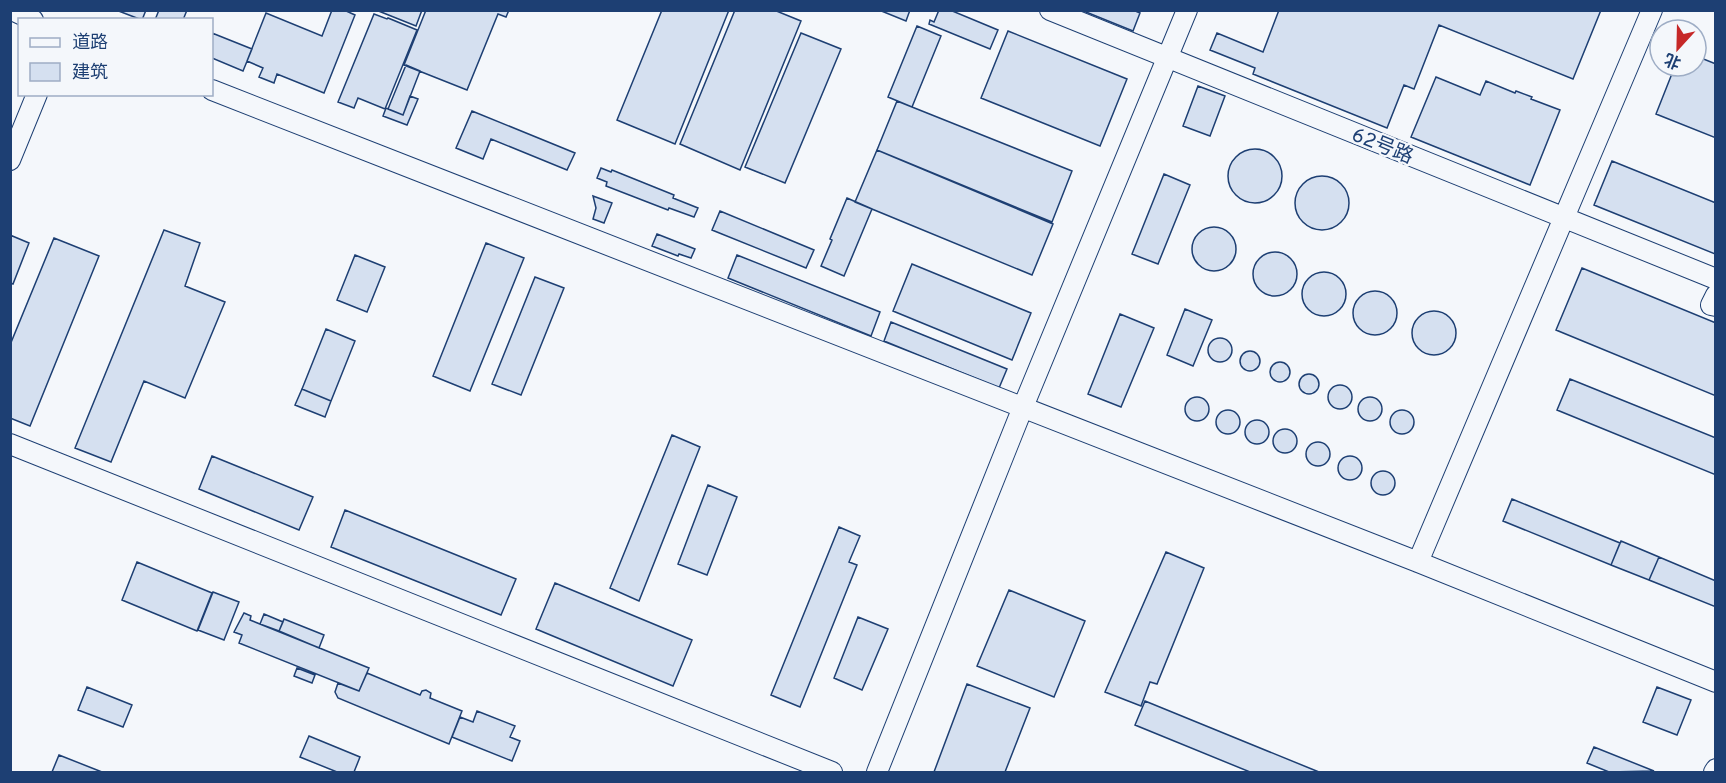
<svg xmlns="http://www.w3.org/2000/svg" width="1726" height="783" viewBox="0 0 1726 783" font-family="Overpass,'Noto Sans SC',sans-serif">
<rect width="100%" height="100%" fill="#f4f7fb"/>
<path fill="#d5e0f0" stroke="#1d3f73" stroke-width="1.5" d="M116,10h30l-4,10z
M159,10h28l-4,10h-28z
M332,10h12l11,5 -31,78 -47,-19 -3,9 -15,-6 4,-9 -16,-7 19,-48 56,23z
M376,10h46l-6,16z
M426,10h83l-3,7 -8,-3 -31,76 -63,-25z
M662,10h67l-54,134 -58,-24z
M735,10h39l27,11 -61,149 -60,-26z
M879,10h31l-4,11z
M939,10h11l48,20 -8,19 -61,-25 1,-4 4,2z
M1081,10h52l7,3 -7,18z
M1279,10h322l-28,69 -134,-54 -25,64 -10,-4 -17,43 -134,-54 2,-6 -45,-18 7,-17 46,19z
M374,14l13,5 1,-1 29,12 -32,79 -27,-11 -4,10 -16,-6z
M917,26l24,10 -29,71 -24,-10z
M1008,31l119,48 -27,67 -119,-48z
M212,33l40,16 -9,22 -31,-13z
M801,33l40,16 -56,134 -40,-16z
M1696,56l20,8v74l-60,-24 19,-48h21z
M406,65l14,6 -17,44 -15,-6z
M1436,77l44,18 6,-14 29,12 1,-2 16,6 -1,2 29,11 -30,75 -119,-48z
M1198,86l27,10 -15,40 -27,-10z
M410,96l8,3 -11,26 -24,-9 3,-8 17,7z
M897,101l175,70 -20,51 -175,-72z
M472,111l103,42 -8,17 -76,-31 -8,20 -27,-11z
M1228 176a27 27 0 1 1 54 0a27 27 0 1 1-54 0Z
M877,150l176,74 -21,51 -177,-73z
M1612,161l104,42 -1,51 -121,-49z
M601,168l10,4 1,-2 62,25 -1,3 25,10 -4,9 -25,-9 -1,2 -62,-24 1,-4 -10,-4z
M1164,174l26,11 -32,79 -26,-10z
M1295 203a27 27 0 1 1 54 0a27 27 0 1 1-54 0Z
M593,196l19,7 -8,20 -11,-4 3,-11z
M847,198l25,11 -28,67 -23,-10 11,-26 -2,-1z
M720,211l94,39 -8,18 -94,-38z
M1192 249a22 22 0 1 1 44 0a22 22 0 1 1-44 0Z
M164,230l36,13 -15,43 40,16 -40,96 -41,-17 -33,81 -36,-14z
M657,234l38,15 -4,9 -12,-4 -1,2 -26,-10z
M10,235l19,8 -16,41 -3,-1z
M54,238l45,18 -69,170 -20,-8v-73z
M486,243l38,15 -54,133 -37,-15z
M1253 274a22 22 0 1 1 44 0a22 22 0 1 1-44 0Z
M355,255l30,12 -18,45 -30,-12z
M737,255l143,57 -9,24 -143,-58z
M912,264l119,49 -19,47 -119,-49z
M1582,268l134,55v73l-160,-66z
M1302 294a22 22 0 1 1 44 0a22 22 0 1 1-44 0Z
M535,277l29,11 -43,107 -29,-11z
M1353 313a22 22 0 1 1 44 0a22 22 0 1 1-44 0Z
M1185,309l27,11 -19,46 -26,-11z
M1412 333a22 22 0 1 1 44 0a22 22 0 1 1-44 0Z
M1120,314l34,14 -33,79 -33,-13z
M891,322l116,47 -8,19 -115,-47z
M326,329l29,12 -24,60 -29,-12z
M1208 350a12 12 0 1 1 24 0a12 12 0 1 1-24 0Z
M1240 361a10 10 0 1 1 20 0a10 10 0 1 1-20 0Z
M1270 372a10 10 0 1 1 20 0a10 10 0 1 1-20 0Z
M1299 384a10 10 0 1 1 20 0a10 10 0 1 1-20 0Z
M1570,379l146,59v37l-159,-65z
M1328 397a12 12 0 1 1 24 0a12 12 0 1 1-24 0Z
M302,389l29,12 -6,16 -30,-12z
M1185 409a12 12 0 1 1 24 0a12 12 0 1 1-24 0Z
M1358 409a12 12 0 1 1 24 0a12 12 0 1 1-24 0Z
M1216 422a12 12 0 1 1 24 0a12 12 0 1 1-24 0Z
M1390 422a12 12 0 1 1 24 0a12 12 0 1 1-24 0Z
M1245 432a12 12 0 1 1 24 0a12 12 0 1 1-24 0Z
M1273 441a12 12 0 1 1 24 0a12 12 0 1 1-24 0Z
M672,435l28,12 -61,154 -29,-13z
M1306 454a12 12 0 1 1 24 0a12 12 0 1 1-24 0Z
M212,456l101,41 -14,33 -100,-41z
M1338 468a12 12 0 1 1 24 0a12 12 0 1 1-24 0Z
M1371 483a12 12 0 1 1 24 0a12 12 0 1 1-24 0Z
M708,485l29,12 -30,78 -29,-11z
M1512,499l108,44 -9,22 -108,-44z
M345,510l171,69 -15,36 -170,-68z
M839,527l21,9 -11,26 8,3 -57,142 -29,-12z
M1621,541l38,16 -10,23 -38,-15z
M1166,552l38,16 -47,116 -7,-2 -9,24 -36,-14z
M1659,557l57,24v26l-67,-27z
M137,562l75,31 -15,38 -75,-31z
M555,583l137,57 -19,46 -137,-57z
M1009,590l76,31 -31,76 -77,-31z
M213,592l26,10 -15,38 -26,-10z
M244,613l7,3 -1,4 119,48 -10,23 -120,-48 3,-8 -8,-3z
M264,614l19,8 -4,9 -19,-7z
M858,617l30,12 -26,61 -28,-12z
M284,619l40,16 -5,13 -40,-17z
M297,668l18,7 -3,8 -18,-7z
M367,673l53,22 2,-4 4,-1 5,3 -1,5 32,13 -13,33 -111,-46 -3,-6 3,-9 21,8z
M967,684l63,24 -25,64h-71z
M87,687l45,18 -9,22 -45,-17z
M1657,687l34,13 -14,35 -34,-13z
M1145,701l174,71h-69l-115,-47z
M477,711l38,15 -5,11 10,4 -8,20 -60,-24 8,-20 13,5z
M309,736l51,21 -6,15h-17l-37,-15z
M1594,747l60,24 -45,1 -22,-9z
M59,755l43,17h-50z"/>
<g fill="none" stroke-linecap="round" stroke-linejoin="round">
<g stroke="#1d3f73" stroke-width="22">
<path id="minor" d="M12,10l21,10
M1050,10l666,269
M212,90l1206,472 298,120
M10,160l27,-66
M1716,295l-5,10 5,1
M10,444l822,328
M1418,562l234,-552
M877,772l146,-365 164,-397
M1714,772l2,-3"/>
</g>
<use href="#minor" stroke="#f4f7fb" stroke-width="20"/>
</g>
<g text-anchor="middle" stroke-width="4.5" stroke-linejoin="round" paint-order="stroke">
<g font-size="20" fill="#1d3f73" stroke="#f4f7fb">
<text transform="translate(1383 145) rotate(22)" y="7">62号路</text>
</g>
</g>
<rect width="1726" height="783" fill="none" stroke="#1d3f73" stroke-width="24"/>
<rect x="18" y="18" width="195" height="78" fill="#f4f7fb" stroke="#9eadc5" stroke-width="1.5"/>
<rect x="30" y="38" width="30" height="9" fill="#f4f7fb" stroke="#9eadc5" stroke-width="1.5"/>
<text x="72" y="48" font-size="18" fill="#1d3f73">道路</text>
<rect x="30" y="63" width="30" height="18" fill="#d5e0f0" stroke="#9eadc5" stroke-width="1.5"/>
<text x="72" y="78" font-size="18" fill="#1d3f73">建筑</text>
<g transform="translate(1678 48) rotate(202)"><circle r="28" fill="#f4f7fb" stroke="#9eadc5" stroke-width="1.5"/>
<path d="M0-4.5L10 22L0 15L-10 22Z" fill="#c62828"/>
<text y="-9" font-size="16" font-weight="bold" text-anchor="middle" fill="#1d3f73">北</text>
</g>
</svg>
